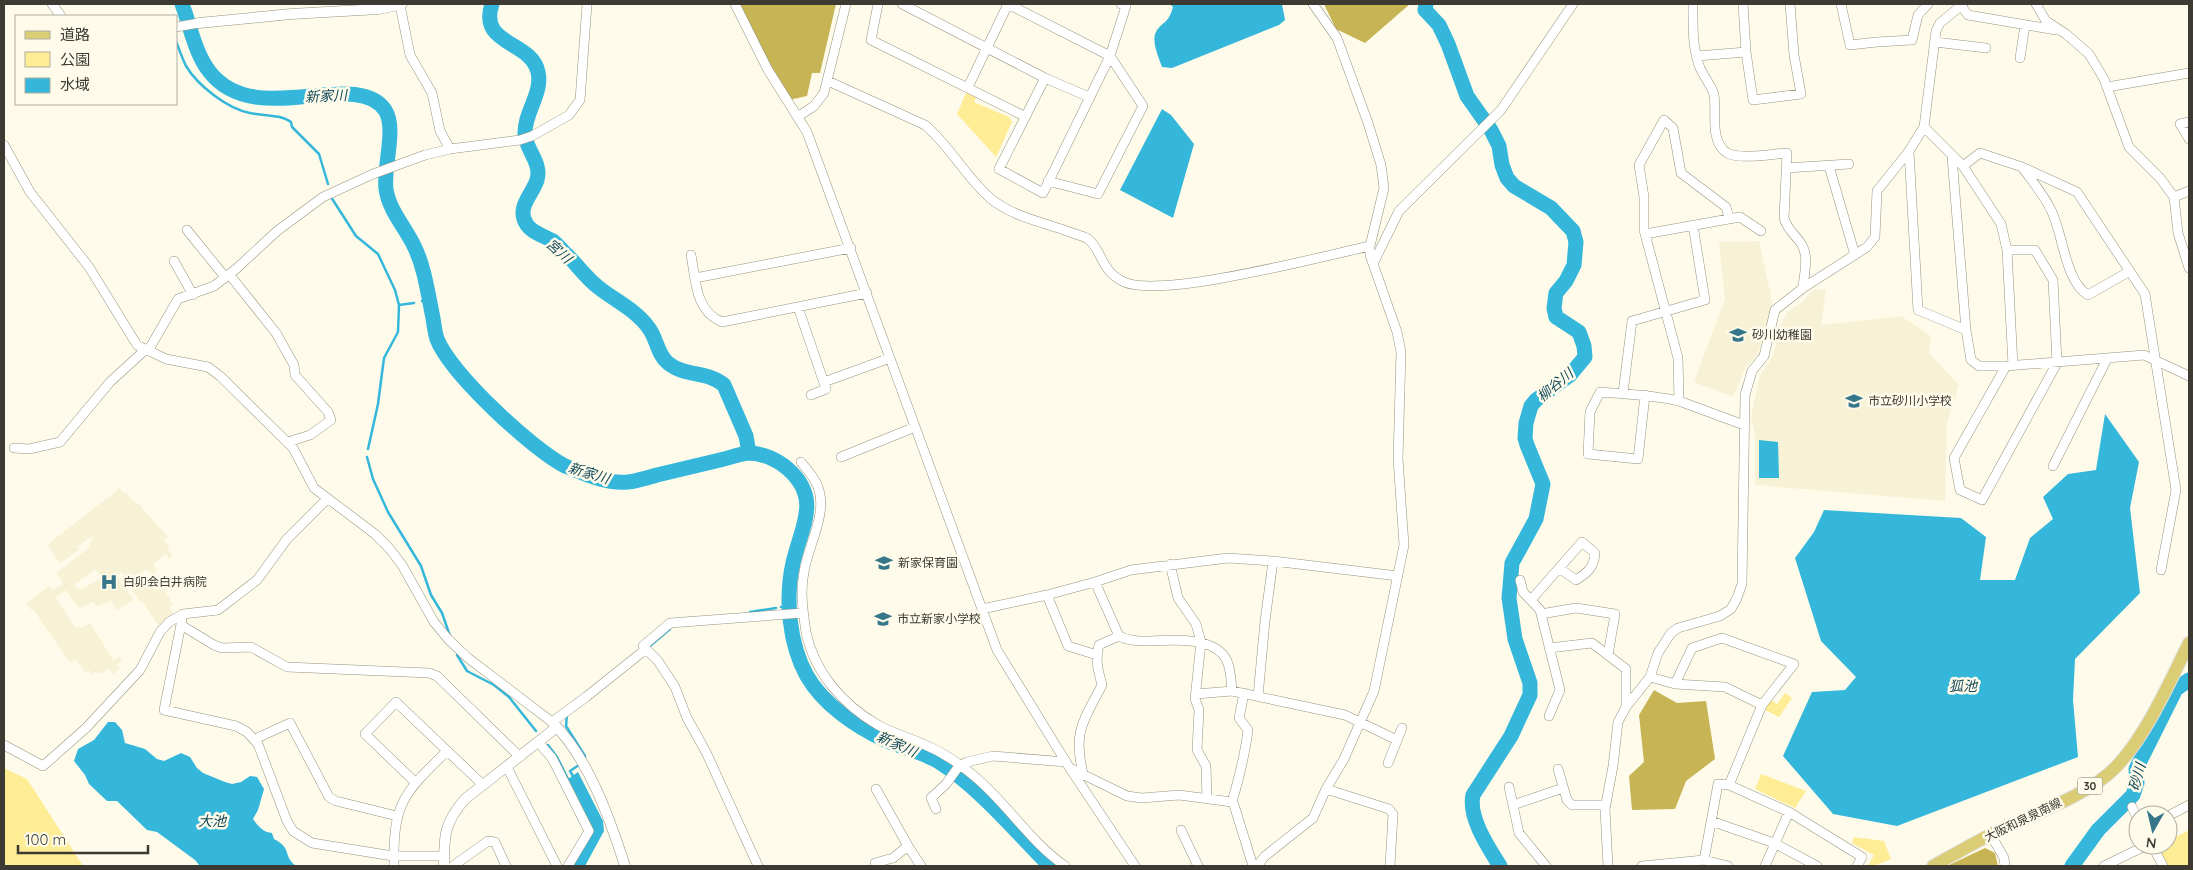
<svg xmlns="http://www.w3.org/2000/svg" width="2193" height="870" viewBox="0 0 2193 870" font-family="Quicksand,'Noto Sans JP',sans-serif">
<rect width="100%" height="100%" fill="#fefbeb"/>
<path fill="#f7f2d6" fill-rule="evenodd" d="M1759,241l13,60v13l-15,41 -12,14 -12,28 -39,-15 31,-83 -6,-57z
M1814,289l12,1 -5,35 80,-9 30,20 -2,17 30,32 -12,38 -2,78 -190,-16v-51l-4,-17 9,-42 13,-19 7,-29 7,-15 15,-10z
M120,488l4,5 2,-1 8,10 5,2 29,33 -4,3 6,8 -2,2 5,6 -4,3 -3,-5 -13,10 4,6 -2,1 2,13h4l12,21 -4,2 5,8 -16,10 -16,-24 -2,1 -13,-19 2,-2 -7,-9 -5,4 17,24 -17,10 -6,-9 -14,5 -4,-4 -14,7 -13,-18 2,-2 -13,8 20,30 7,1 8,-5 24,38 5,-4 3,4 -6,4 4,4 -7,5 -4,-5 -8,5 -4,-3 -5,4 -3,-5 -4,3 -9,-14 -6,4 -37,-54 -2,1 -5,-7 23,-17 4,5 10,-8 -7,-10 35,-27 -2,-3 4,-3 -2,-3 -14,10 2,3 -19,13 -13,-18zM95,569l7,9 -21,11 -4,-1 -2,-4zM146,569l6,5 1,9h-5l-11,6 -6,-9z"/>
<path fill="#feed95" d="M966,93l10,4 -2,5 35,15 3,5 -16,35 -39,-43z
M1785,693l7,5 -13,19 -14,-7 6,-10 6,4z
M4,768l23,11 56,87h-79z
M1761,774l45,17 -11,17 -40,-19z
M2189,830v36h-21l-11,-19 11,-2v-4z
M1854,837l30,4 7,18 -17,7h-6l6,-11 -22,-12z"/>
<path fill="#c7b454" d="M739,4h97l-16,69h-8l-5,23 -18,4 -25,-46z
M1324,4h86l-45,39 -29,-14z
M1654,690l23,13 29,-2 9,58 -29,22 -11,28 -43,1 -3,-34 15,-14 -5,-47z
M1985,848l10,5 3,13h-51z"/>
<path fill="#34b7da" d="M1170,4h112l3,16 -6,5 -107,43 -10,-1c-3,-9 -11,-26 -6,-35 6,-11 12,-7 17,-25z
M1162,109l9,6 23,29 -21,74 -53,-28z
M2105,414l34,48 -9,46 10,85 -65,66 -2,41 5,57 -181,69 -64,-12 -50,-58 29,-64 33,-2 11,-13 -35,-36 -26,-83 19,-26 10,-22 137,8 25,19 -6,43h35l15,-42 23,-19 -10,-22 25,-23 28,-4z
M1759,440l19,2 1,36h-20z
M108,722h7l7,8 3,13 20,6 12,10 7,2 17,-8 9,4 7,11 6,5 22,9 7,2 9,-2 9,-6 7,1 7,12 -6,21 -5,9c5,7 10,13 19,14l2,6c19,10 8,16 22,27h-96l-5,-6 -38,-28 -10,-2 -30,-29h-10l-18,-17 -4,-9 -11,-14 4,-12 16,-9z
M578,772l25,49 1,10 -19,35h-12l3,-9 16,-25v-5l-24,-48z"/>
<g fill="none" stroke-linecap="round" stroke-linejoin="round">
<path stroke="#34b7da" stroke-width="2.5" d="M186,36l7,-3
M176,41c3,8 6,17 10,25 12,20 42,43 64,47 13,3 30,1 41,9l1,5 27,27 9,30
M331,197l25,39 22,18 17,36 4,15 -1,27 -14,26 -6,46 -10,45
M422,301l7,-1
M399,305l15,-2
M367,457l6,22 15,33 33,54 10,29 11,18 8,23
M781,607l9,-1
M750,612l26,-4
M650,646l20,-17
M457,655l10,16 27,14 15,12 27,34
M567,714l-1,12 19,30v4
M548,745l9,12 11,22
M573,776l-3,-5 9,-6"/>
<path stroke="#34b7da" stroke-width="15" d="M182,4c8,21 13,49 27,67 45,60 146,-4 176,39 12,18 -2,57 1,79 3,22 20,39 29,59 10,21 13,47 18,70 1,7 2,15 4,21 13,34 96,111 128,127 19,8 42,18 63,16 9,-1 19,-4 29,-7 21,-5 42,-10 63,-15 9,-2 19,-6 28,-7 15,0 30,7 40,16 34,30 13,58 5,94 -8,35 -4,81 14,113 16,28 49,51 78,64 17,8 38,12 54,22 42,27 76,69 111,104
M492,4c-14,42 39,36 46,68 5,21 -14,41 -13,62 1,17 17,28 12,46 -4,13 -18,25 -13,39 4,13 19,16 29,22 4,3 7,7 11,11 12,11 21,25 34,35 16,13 38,23 50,40 9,11 9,27 20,36 17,14 40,8 56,22l22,51 3,17
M1426,4l-1,6 14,15 9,19 19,52 24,34 8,16 3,19 5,13 7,8 37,22 22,23 3,11 -2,23 -8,16 -10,12 -2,15 2,9 23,15 5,14 1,11 -15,18 -34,25 -5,6 -5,17 -1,15 2,7 16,39 -7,35 -24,44 -3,35 6,41 15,44v12l-19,41 -38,59c-5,22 15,52 27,71
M2072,866l26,-36 35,-35 4,-12 -1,-14 40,-80 13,-9"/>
<g stroke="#969380" stroke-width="10">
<path id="minor" d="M52,4l9,12
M735,4l33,66 39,62 190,518 72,117 66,99
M878,4l-7,36 153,76
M902,4l143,74 44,19
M1008,4l102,52 33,50 -45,88 -50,-13
M1693,4c0,21 -1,44 7,64 4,9 12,18 14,27 3,17 -5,46 13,58 12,7 45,1 60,0l-3,65c3,12 12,17 18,27 7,12 2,29 1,43
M1743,4l3,48 7,48 48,-6 -7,-39 -4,-51
M1841,4l9,41 27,-3 35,-2 6,-25 10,-11
M2036,4l10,17 20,13 23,20 15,25 25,68 31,31 14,19 4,36 11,35
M400,5l10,50 22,38 8,38 10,18
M1961,6l7,9 88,15
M176,27l23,-4
M1935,42l51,6
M1697,56l49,-4
M2020,58l5,-33
M1045,78l-46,91 44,24 67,-137 16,-50 -5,-2
M828,81l97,44c25,21 40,51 65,73 21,18 52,24 77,33 6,3 15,4 21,8 14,10 12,32 36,43 38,17 199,-26 246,-36
M968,87l40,-83
M2107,87l82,-14
M799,116l15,-10 10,-13 22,-89
M2189,122l-9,2 9,15
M1924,127l39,39 38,58 6,26 6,116
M4,145l26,47 59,75 48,78 29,14 42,8 12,9 73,72 21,40 61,46 14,14 13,17 32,57 14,17 20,19 84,64 34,-25 60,-48
M1909,151l9,159 48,20
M1952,157l14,173 5,30 8,6h27l138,-11 45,21
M1829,166l26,89
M1963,166l17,-13 42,14 55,25 68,102 31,196 -15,80
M2022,167c10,14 22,28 29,43 12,23 14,72 37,85l42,-24
M1786,168l63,-4
M2174,197l15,-6
M1729,218l-3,-11 -45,-34 -8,-45 -9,-8 -25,45 5,32v33l34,128 1,43 65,24
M187,230l38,47
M1645,234l95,-17 21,14
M691,255c5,26 4,56 31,67l145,-29
M174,261l19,34
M1373,264l26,-53 102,-101 72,-106
M229,274l47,59 18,32 1,10 33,37 3,8 -21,15 -22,7
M695,278l156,-30
M798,307l28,82 -15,6
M148,351l30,-52 36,-13 22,-17 41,-38 46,-34 50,-23 52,-19 25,-6 70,-9 12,-4 37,-21 11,-15 7,-96
M2006,366l-52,92 6,32 22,10 75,-137 -4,-83 -18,-30h-28
M824,382l66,-24
M1623,393l9,-72 73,-21 -12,-75
M1645,395l-7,64 -50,-5 2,-42 10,-20c27,2 54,3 79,9
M14,448l15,1 31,-7 50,-60 35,-32
M841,457l74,-30
M801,462c6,8 14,16 17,25 10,27 -10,58 -14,85 -4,19 -1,40 2,60 8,40 37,73 72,93 14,8 30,12 45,19 17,7 37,20 51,32 33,27 56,66 91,90
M2053,466l54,-107
M1170,564l8,34 18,26 5,18 -6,57 4,11 -2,40 9,16 1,33
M1520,580l3,12 17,18 20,80 -11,26
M1095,582l24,54c9,5 20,5 30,5 22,-1 67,-5 78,20 4,9 4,20 5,30
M1047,595l21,51 29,9
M1531,600l51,-58 13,11c-1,15 -8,20 -19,27l-17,-12
M982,609l65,-14 48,-13 36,-12 97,-12 45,3 125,15
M183,614l-19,96 72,16 11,6 11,12 29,77 6,10 19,12 81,13h51
M1541,614l35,-6 39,6 -7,41
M181,625l33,20 8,3 29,-1 36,20 142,6 8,3 83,81
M1549,648l43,-5 34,26v38
M1650,677l25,7 17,-36 30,-10 72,26 -32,41 -33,80
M1675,684l50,3 37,18
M1196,694l36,-3 113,24 52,25
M1258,696l7,-75 8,-60
M255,739l35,-16 39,74 7,4 61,15
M538,742l14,16 37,73 -21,35
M4,745l39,21 43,-38 54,-58 20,-38 9,-10 14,-8 35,-4 39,-30 30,-41 40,-40
M1388,763l14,-35
M507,767l50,99
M1070,768l57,28 15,2 37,-3 53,7 2,3 19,61
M1558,769l9,31 5,5h34
M1083,774c-10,-43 0,-52 19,-89 -4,-15 -7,-25 -3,-40l20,-9
M415,782l-50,-48 31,-32 87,83
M1509,787l10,46 27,33
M1326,789l63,20 4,5 -3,52
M1232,802c7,-24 13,-47 16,-72l-9,-12 5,-25
M1513,805l50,-17
M2132,807l6,13
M936,809l-5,-11 15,-14 13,-18 8,-4 26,-6 73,6
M2168,816l21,-11
M1711,821l63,22 43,23
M1181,830l17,36
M1991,835l13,23 1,8
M2152,845l11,21
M908,846l13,20
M1704,860l14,-76 11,1 60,27 73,45 -5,9
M875,863l18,-5 15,-12 -32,-57
M394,866c-1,-63 9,-72 53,-115
M453,866l35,-25 7,1 11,24
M758,866l-52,-114 -19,-34 -12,-31 -17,-26 -15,-15 27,-23 133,-10
M1257,866l8,-10 48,-38 13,-29 18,-30 30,-68 30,-146 -6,-86 3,-107 -4,-20 -27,-77v-9l14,-58 -3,-23 -13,-42 -31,-85 -24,-34
M1608,866l-3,-57 8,-43 5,-44 8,-15 24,-30 8,-24 13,-20 7,-5 42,-12 11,-7 6,-11 5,-14 3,-189 7,-24 12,-15 11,-46 28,-22 64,-41 8,-10 2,-46 32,-40 15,-24 12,-96 4,-8 23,-19
M1642,866l62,-6 24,6
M1765,866l24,-54
M2104,866l43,-21"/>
</g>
<g stroke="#969380" stroke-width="11">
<path id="tertiary" d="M199,23l92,-9 88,-5 23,-5
M552,722c36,35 58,97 73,144
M444,866c0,-30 0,-43 21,-67l92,-72"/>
</g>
<g stroke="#e0dfde" stroke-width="14">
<path id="primary" d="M1933,866c22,-12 44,-25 67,-36 35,-17 89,-35 116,-63 30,-31 54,-86 73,-124"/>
</g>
<use href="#minor" stroke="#fff" stroke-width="9"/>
<use href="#tertiary" stroke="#fff" stroke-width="10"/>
<use href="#primary" stroke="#dbcd76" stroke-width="12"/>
</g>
<defs>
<g id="school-bare" transform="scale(1.35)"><path d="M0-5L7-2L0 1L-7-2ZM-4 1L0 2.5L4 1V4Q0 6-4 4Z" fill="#357689" stroke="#fefbeb" stroke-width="2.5" paint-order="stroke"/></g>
<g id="hospital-bare" transform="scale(1.35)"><path d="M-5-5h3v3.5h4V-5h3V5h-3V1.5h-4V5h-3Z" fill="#357689" stroke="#fefbeb" stroke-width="2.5" paint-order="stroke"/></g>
</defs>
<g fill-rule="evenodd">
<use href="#school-bare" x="1738" y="335"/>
<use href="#school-bare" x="1854" y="401"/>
<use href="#school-bare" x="884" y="563"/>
<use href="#hospital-bare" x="109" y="582"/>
<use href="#school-bare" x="883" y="619"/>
</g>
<g text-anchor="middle" stroke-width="5" stroke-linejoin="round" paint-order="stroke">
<rect fill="#fefbeb" stroke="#76746a" stroke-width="1" x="2077.5" y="777.5" width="25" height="17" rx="4"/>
<g font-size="11" font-weight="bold" fill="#3c3a32">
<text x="2090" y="790">30</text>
</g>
<g font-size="12" fill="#3c3a32" stroke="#fefbeb" text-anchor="start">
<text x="1752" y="339">砂川幼稚園</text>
<text x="1868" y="405">市立砂川小学校</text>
<text x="898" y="567">新家保育園</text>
<text x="123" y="586">白卯会白井病院</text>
<text x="897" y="623">市立新家小学校</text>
</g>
<g font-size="12" fill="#3c3a32" stroke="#fefbeb">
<text transform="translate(2023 820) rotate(-26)" y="4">大阪和泉泉南線</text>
</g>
<g font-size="14" font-style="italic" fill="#154a59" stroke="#fefbeb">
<text transform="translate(326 96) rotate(-3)" y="5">新家川</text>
<text transform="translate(559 251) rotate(42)" y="5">宮川</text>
<text transform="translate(1555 385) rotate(-40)" y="5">柳谷川</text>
<text transform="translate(589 473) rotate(17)" y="5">新家川</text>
<text x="1963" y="691">狐池</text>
<text transform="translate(897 744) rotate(24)" y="5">新家川</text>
<text transform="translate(2137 777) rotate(-74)" y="5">砂川</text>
<text x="212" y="826">大池</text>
</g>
</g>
<rect width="2193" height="870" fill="none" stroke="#3c3a32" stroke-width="10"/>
<rect x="15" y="15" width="162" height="90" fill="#fefbeb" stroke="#b0aea1"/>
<rect x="25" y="31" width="25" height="8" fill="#dbcd76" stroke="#b0aea1"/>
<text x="60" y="40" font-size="15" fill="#3c3a32">道路</text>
<rect x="25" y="52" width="25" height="15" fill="#feed95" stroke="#b0aea1"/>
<text x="60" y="65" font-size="15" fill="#3c3a32">公園</text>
<rect x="25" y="78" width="25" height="15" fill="#34b7da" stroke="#b0aea1"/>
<text x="60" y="90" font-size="15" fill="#3c3a32">水域</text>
<g transform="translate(2153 830) rotate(188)"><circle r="24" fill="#fefbeb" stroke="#b0aea1"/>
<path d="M0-4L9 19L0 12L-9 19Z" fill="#357689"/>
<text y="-8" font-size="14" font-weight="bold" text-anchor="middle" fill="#3c3a32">N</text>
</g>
<path d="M18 845v8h130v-8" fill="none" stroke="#3c3a32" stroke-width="2.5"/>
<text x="25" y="845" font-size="15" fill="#3c3a32" stroke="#fefbeb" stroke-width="4" paint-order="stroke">100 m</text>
</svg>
